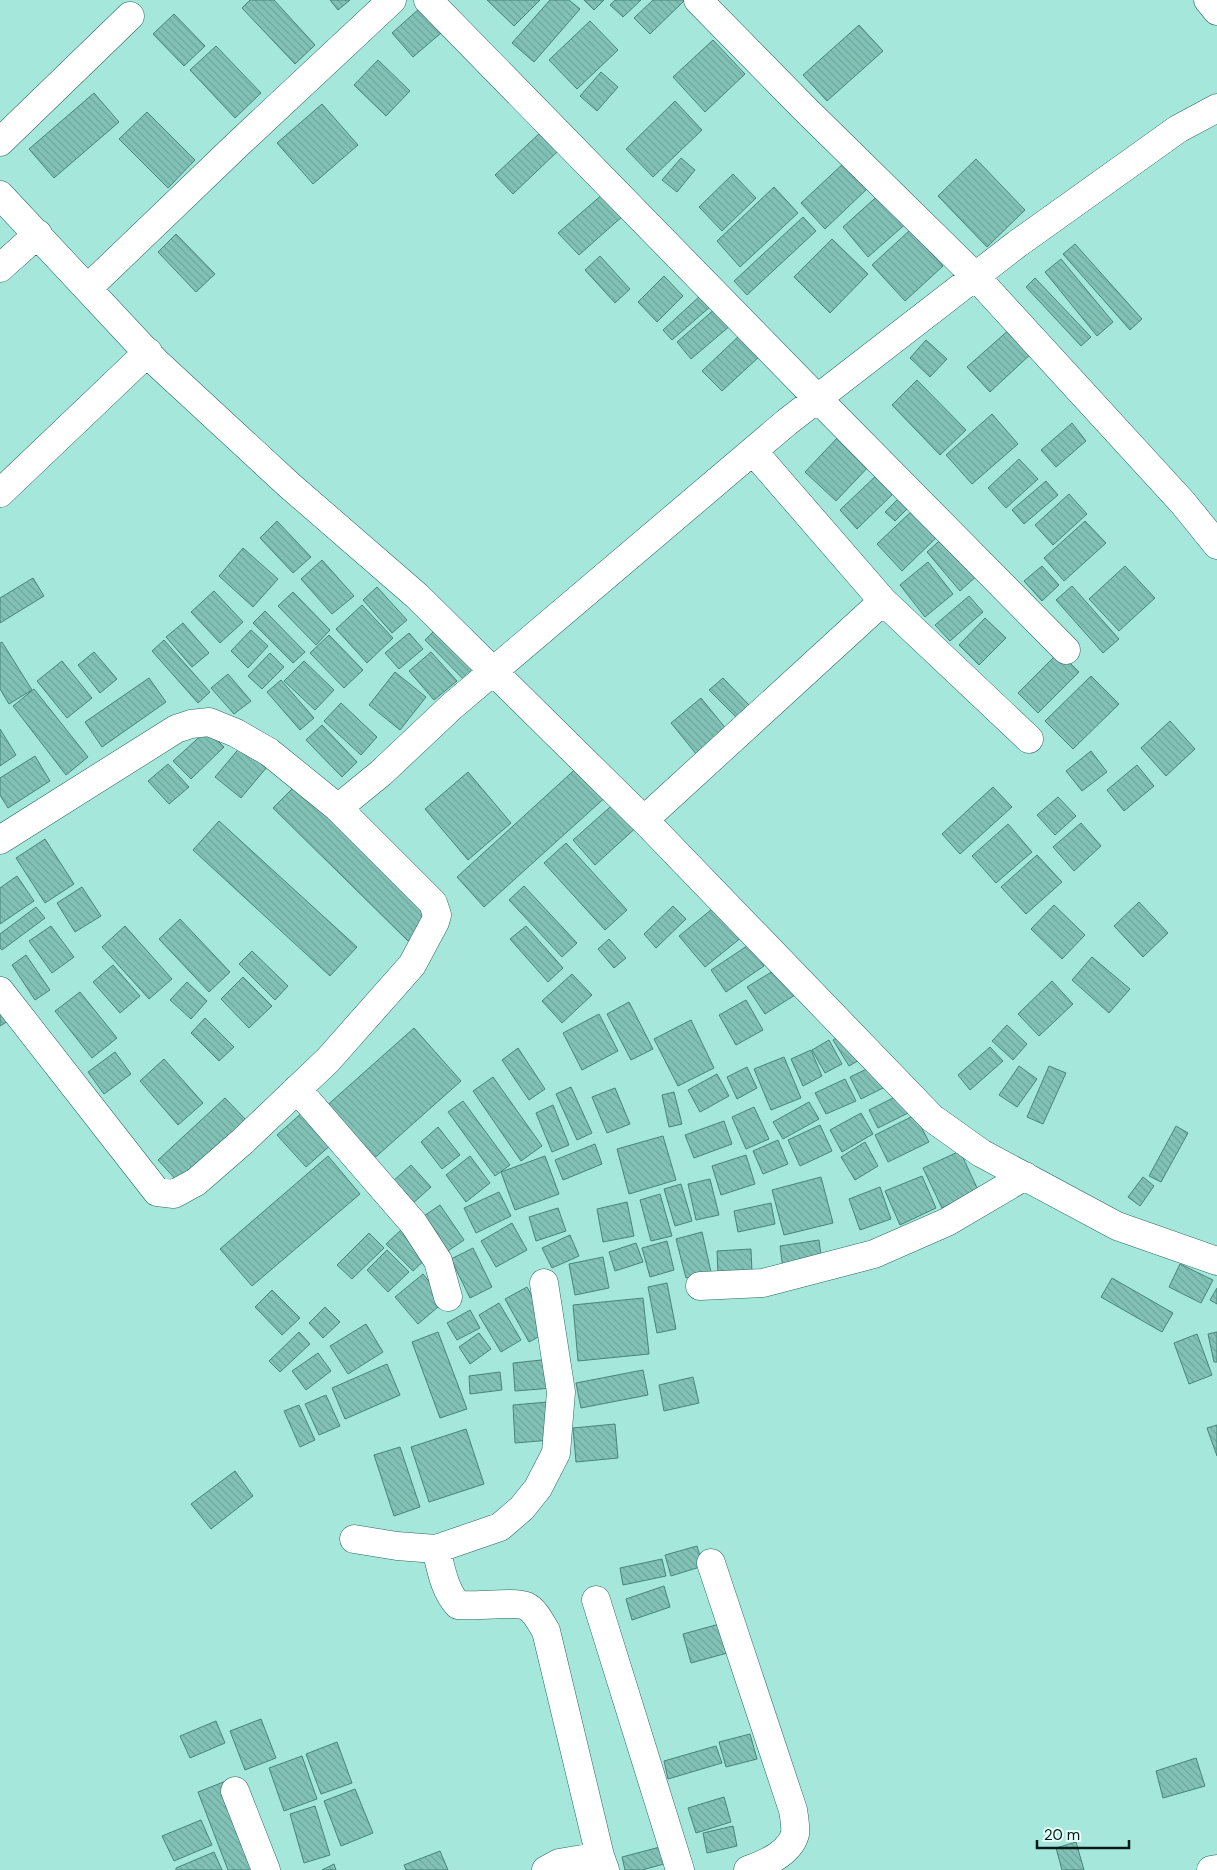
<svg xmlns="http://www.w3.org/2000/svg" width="1217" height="1870" viewBox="0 0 1217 1870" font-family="'DM Sans',sans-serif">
<defs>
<pattern id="building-back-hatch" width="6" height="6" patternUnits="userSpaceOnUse" patternTransform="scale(1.25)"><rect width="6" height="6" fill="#82c2b6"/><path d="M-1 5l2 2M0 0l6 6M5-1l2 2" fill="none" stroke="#6fa69c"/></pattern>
</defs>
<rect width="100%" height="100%" fill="#a6e7db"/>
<path fill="url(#building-back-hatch)" stroke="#46857b" d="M250,0h24l41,45 -20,19 -53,-56z
M330,0h20l-12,10z
M487,0h53l-26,26z
M550,0h19l11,9 -46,53 -22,-19z
M584,0h20l-10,10z
M615,0h26l-18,17 -13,-12z
M653,0h32l-35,34 -16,-16z
M420,8l21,25 -28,24 -21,-24z
M174,14l31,32 -21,20 -31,-32z
M590,21l28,29 -41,39 -28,-29z
M859,25l24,26 -56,50 -24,-26z
M713,40l32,34 -40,38 -32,-35z
M216,46l45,47 -26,25 -45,-48z
M378,60l32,31 -24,25 -32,-31z
M601,72l17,15 -21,24 -17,-15z
M94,93l25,29 -65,56 -25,-29z
M675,101l27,29 -49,47 -27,-28z
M322,104l36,41 -45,39 -36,-41z
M147,112l48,48 -27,28 -49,-49z
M542,131l17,19 -46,44 -18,-19z
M681,158l14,12 -18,22 -15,-12z
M976,159l49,51 -38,37 -49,-51z
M845,162l24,25 -44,42 -24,-26z
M733,174l23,24 -34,33 -23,-24z
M774,187l24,26 -58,54 -23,-26z
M883,191l26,30 -41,36 -25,-30z
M604,193l20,22 -45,40 -21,-22z
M803,217l13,14 -69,64 -13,-14z
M910,230l33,36 -38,35 -33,-36z
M176,234l39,40 -19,18 -38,-40z
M832,239l36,35 -38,39 -36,-36z
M1075,244l67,75 -12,11 -67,-76z
M600,256l30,33 -15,14 -30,-33z
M1061,259l52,63 -16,14 -52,-64z
M664,276l19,20 -26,26 -19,-20z
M1035,278l56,59 -10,9 -55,-59z
M701,295l10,11 -39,34 -9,-10z
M716,308l15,17 -40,34 -14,-17z
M1011,328l22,24 -43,40 -23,-25z
M740,335l20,21 -38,35 -20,-20z
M926,340l21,19 -17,18 -20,-19z
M917,380l49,50 -26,25 -48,-50z
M992,414l26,30 -46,40 -26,-29z
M1072,423l14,18 -30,26 -15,-17z
M840,435l31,29 -35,37 -31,-29z
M1019,459l19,20 -32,29 -18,-20z
M880,472l17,18 -40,39 -17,-19z
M1046,481l12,14 -34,29 -12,-14z
M1069,494l18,20 -34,31 -18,-20z
M900,497l10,9 -15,15 -10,-9z
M914,509l25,26 -37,36 -25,-27z
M277,521l34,36 -18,16 -33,-35z
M1085,521l21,22 -42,38 -20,-23z
M947,534l33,39 -20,18 -33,-39z
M243,548l35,31 -25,28 -34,-31z
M322,560l32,36 -22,18 -31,-35z
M928,562l25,32 -28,23 -25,-32z
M1042,566l17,19 -17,16 -18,-20z
M1125,566l30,32 -36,33 -30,-32z
M33,578l11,18 -44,27v-25z
M1072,586l47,53 -16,14 -47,-53z
M377,587l30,33 -15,13 -29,-33z
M214,591l29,31 -23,21 -29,-31z
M293,592l37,38 -14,15 -38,-39z
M969,596l14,16 -33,29 -15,-16z
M362,605l31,33 -26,25 -31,-34z
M265,611l40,41 -12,11 -40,-40z
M985,618l21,20 -27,27 -20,-20z
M183,623l26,30 -17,14 -26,-30z
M438,627l42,43 -13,13 -42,-43z
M251,630l17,16 -20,22 -17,-17z
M409,633l14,16 -24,20 -14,-16z
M329,635l34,35 -19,18 -34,-35z
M164,640l46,52 -12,11 -46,-52z
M2,642l30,48 -23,14 -9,-15v-46z
M94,652l23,27 -17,14 -22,-28z
M431,652l26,29 -23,19 -25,-29z
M1059,652l20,20 -41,41 -20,-20z
M270,653l14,14 -22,22 -14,-13z
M62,661l30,37 -25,20 -30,-37z
M304,661l30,29 -19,20 -31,-29z
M395,672l31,25 -26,33 -31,-25z
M228,674l23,27 -17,13 -23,-26z
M1091,676l28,28 -46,45 -28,-28z
M149,678l17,24 -64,45 -17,-25z
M723,678l28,29 -12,13 -30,-30z
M281,680l33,38 -14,12 -33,-38z
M34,689l54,68 -22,18 -53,-69z
M701,698l26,32 -30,25 -26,-32z
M341,703l36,34 -16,18 -37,-34z
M1170,721l25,28 -29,27 -25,-28z
M322,725l35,37 -15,15 -36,-37z
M0,729l16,26 -16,11z
M207,730l17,17 -33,32 -18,-18z
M242,745l25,22 -26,31 -26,-21z
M1091,751l16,21 -25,19 -16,-20z
M35,756l15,25 -42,27 -8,-13v-17z
M168,764l21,23 -20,17 -21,-23z
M581,764l28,30 -125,113 -27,-30z
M1137,765l17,21 -30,25 -17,-21z
M468,772l43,51 -43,37 -43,-51z
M298,783l136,132 -26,26 -135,-133z
M993,787l19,20 -52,47 -18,-20z
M1058,797l18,19 -21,19 -18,-20z
M618,800l22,24 -45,41 -22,-25z
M219,821l138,126 -27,29 -137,-126z
M1081,823l20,23 -27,25 -21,-24z
M1008,824l24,28 -36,31 -24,-27z
M45,839l29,45 -29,19 -29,-45z
M566,843l61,67 -22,20 -61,-67z
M1037,855l25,27 -36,32 -25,-27z
M17,876l17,25 -34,23v-36z
M524,886l53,57 -15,14 -53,-57z
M82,887l19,29 -26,16 -18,-29z
M1139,902l29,31 -25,24 -29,-31z
M717,905l25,32 -37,30 -26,-31z
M1054,905l31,30 -23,24 -31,-30z
M673,906l13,13 -30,29 -12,-14z
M36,907l9,11 -43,32 -2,-2v-14z
M180,919l50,53 -21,20 -50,-53z
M51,926l23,31 -22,16 -23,-32z
M125,926l47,53 -23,20 -47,-52z
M526,926l37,42 -15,14 -38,-43z
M609,939l17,19 -12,10 -16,-19z
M750,944l14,22 -38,26 -15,-22z
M252,951l36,35 -13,14 -36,-36z
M26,955l24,35 -15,10 -23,-35z
M1092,957l38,32 -21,24 -37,-33z
M113,965l27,31 -20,17 -27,-31z
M778,968l17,27 -30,19 -18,-27z
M572,974l20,21 -30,28 -20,-22z
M243,977l29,29 -23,22 -28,-29z
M1052,981l21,23 -34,32 -21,-22z
M187,982l20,19 -16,18 -21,-19z
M80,992l37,46 -25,20 -37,-47z
M0,997l13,21 -13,8z
M746,1000l17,30 -27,15 -17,-30z
M629,1002l24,47 -22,11 -24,-46z
M599,1014l19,37 -36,19 -19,-37z
M205,1018l29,29 -15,14 -28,-28z
M691,1020l23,48 -36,18 -24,-47z
M1007,1025l20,19 -14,16 -21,-19z
M414,1028l47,53 -91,81 -47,-53z
M845,1033l16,26 -12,7 -16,-26z
M829,1040l13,24 -17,9 -13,-23z
M990,1047l13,14 -33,29 -12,-15z
M518,1048l27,41 -16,11 -27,-40z
M811,1050l11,26 -19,10 -12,-27z
M115,1052l16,22 -27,20 -16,-22z
M784,1057l17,41 -30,12 -17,-41z
M164,1059l39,44 -25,22 -38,-44z
M875,1065l10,22 -24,12 -11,-22z
M1019,1066l18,13 -20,28 -18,-12z
M1049,1066l17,7 -23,51 -16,-7z
M747,1067l10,21 -20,11 -10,-22z
M717,1074l12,22 -29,16 -12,-22z
M493,1077l49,69 -21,15 -48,-70z
M845,1079l11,22 -30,13 -11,-21z
M571,1087l21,46 -15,7 -21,-46z
M615,1088l15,36 -23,9 -15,-36z
M674,1092l8,32 -13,3 -7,-32z
M899,1095l9,18 -30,15 -9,-18z
M225,1098l22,23 -68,62 -21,-23z
M463,1101l47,64 -15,11 -47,-64z
M809,1102l10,17 -36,20 -10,-17z
M553,1105l16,40 -17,7 -16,-39z
M754,1107l15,32 -23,10 -14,-32z
M304,1111l29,32 -27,24 -29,-32z
M861,1113l12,21 -31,18 -12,-22z
M915,1115l14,27 -41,20 -13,-27z
M724,1121l8,23 -38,14 -9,-23z
M820,1125l12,26 -32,15 -12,-26z
M1176,1126l12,7 -27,49 -12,-6z
M438,1127l22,28 -18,14 -21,-27z
M663,1136l13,44 -47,14 -12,-45z
M778,1140l10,24 -25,10 -10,-23z
M865,1142l13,24 -23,14 -14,-23z
M595,1144l7,20 -39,16 -8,-20z
M960,1151l18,39 -36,18 -19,-40z
M746,1155l9,29 -34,11 -9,-29z
M328,1156l32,38 -108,92 -32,-37z
M470,1156l20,27 -24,19 -20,-27z
M545,1156l14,38 -44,16 -14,-38z
M411,1165l20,22 -19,17 -20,-22z
M922,1176l14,32 -36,17 -15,-34z
M821,1177l12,46 -49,12 -12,-45z
M1143,1177l11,9 -14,20 -12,-9z
M710,1179l9,36 -23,5 -8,-36z
M681,1184l11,37 -17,5 -11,-37z
M880,1187l11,32 -31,11 -11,-31z
M499,1192l12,24 -35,17 -12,-25z
M660,1194l12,42 -21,5 -11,-41z
M627,1202l7,34 -31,6 -6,-33z
M771,1203l4,21 -37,8 -4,-21z
M440,1205l24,35 -19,13 -24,-35z
M558,1208l8,23 -30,10 -7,-24z
M512,1223l15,27 -31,17 -15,-26z
M402,1229l27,27 -16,15 -27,-27z
M702,1232l9,40 -25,6 -10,-39z
M369,1233l15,15 -32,31 -15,-14z
M570,1235l9,21 -27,12 -10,-20z
M819,1240l3,23 -39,6 -3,-23z
M667,1241l7,29 -24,7 -8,-29z
M636,1243l7,19 -28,9 -6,-19z
M473,1248l19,39 -22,11 -19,-39z
M751,1249l1,24 -34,2 -1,-24z
M387,1250l22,22 -21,20 -21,-22z
M603,1257l6,31 -34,7 -6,-31z
M1180,1264l33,16 -12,23 -32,-16z
M423,1274l22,27 -27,23 -23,-27z
M1112,1278l61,35 -11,19 -61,-35z
M667,1283l9,46 -19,4 -9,-46z
M527,1287l24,43 -22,12 -24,-43z
M1217,1288v16l-7,-4z
M272,1290l28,28 -18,17 -27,-28z
M643,1298l6,56 -71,7 -5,-56z
M499,1303l22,37 -20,12 -22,-37z
M325,1307l15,15 -17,16 -14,-15z
M470,1310l10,18 -23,12 -10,-17z
M366,1324l17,28 -35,22 -18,-28z
M299,1332l11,12 -30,28 -11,-11z
M438,1332l29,77 -27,9 -28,-76z
M1217,1332v30h-3l-6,-28z
M479,1333l12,16 -21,15 -11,-17z
M1197,1334l15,41 -23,9 -15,-41z
M318,1353l13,18 -25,19 -14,-19z
M551,1359l2,29 -38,3 -2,-28z
M387,1364l13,31 -55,24 -13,-31z
M643,1370l5,25 -67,13 -5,-25z
M500,1372l2,18 -32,4 -1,-18z
M693,1377l6,26 -35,8 -5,-26z
M326,1395l14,31 -21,9 -14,-31z
M548,1402l3,38 -36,3 -2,-38z
M299,1405l16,35 -15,7 -16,-36z
M615,1424l3,34 -42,4 -3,-34z
M1217,1425v31l-10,-28z
M466,1429l18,55 -55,18 -18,-55z
M400,1447l20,60 -26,9 -20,-61z
M235,1471l18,25 -42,33 -20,-25z
M697,1546l6,20 -32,10 -6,-21z
M662,1559l4,17 -43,9 -3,-17z
M664,1586l6,21 -38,13 -6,-21z
M723,1623l8,29 -40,11 -8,-29z
M261,1719l15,39 -31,12 -15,-39z
M216,1721l9,22 -35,15 -10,-22z
M750,1734l7,25 -31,8 -7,-25z
M337,1742l15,41 -31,11 -15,-40z
M716,1746l6,17 -54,16 -4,-18z
M302,1756l15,43 -33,12 -15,-43z
M1196,1758l9,28 -42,12 -7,-27z
M226,1781l35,89h-33l-30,-78z
M355,1789l18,44 -32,13 -17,-45z
M724,1797l7,25 -35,11 -8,-25z
M315,1806l15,49 -26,8 -14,-49z
M201,1820l11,25 -38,16 -12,-25z
M733,1826l4,20 -30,7 -4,-20z
M1076,1842l8,28h-22l-6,-22z
M660,1847l4,17 -22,6h-17l-3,-13z
M440,1851l8,19h-42l-2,-5z
M214,1852l8,18h-46v-2z
M334,1864l2,6h-14z"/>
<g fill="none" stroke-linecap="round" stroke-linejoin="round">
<g stroke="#28685f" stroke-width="29">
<path id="minor" d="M428,0l389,398 249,252
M698,0l107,109 171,168 207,226 34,42
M1208,0l9,11
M0,142l130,-126
M0,195l156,167 133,123 128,111 233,230 282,292 49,35 136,73 100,35
M0,268l38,-34
M88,288l150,-144 154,-144
M753,451l130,150 146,138
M0,493l148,-141
M644,820l239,-219
M0,840l176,-111 15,-5 18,-2 27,11 33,19 69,56 43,-35 70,-66 336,-285 230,-178 161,-115 39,-21
M0,991l157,201 17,2 22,-12 47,-41 85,-81 84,-95 23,-43 2,-7 -4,-12 -95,-95
M297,1089l117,135 24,37 10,36
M700,1286l63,-3 111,-29 73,-32 78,-46
M354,1539l43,7 39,3 64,-22 22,-19 16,-20 18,-35 5,-61 -17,-109
M436,1549c5,19 8,41 22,56 17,2 57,-4 68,1 9,4 15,17 20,25l54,225
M711,1563l82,247c1,7 3,16 2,24 -5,19 -30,30 -47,36
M596,1600l84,270
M235,1791l31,79
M546,1870l13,-7 41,-7 5,14
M1211,1870l6,-1"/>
</g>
<use href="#minor" stroke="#fff" stroke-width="28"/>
</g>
<path d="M1037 1840v8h92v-8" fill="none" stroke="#021b18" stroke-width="2.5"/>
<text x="1044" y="1840" font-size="15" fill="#021b18" stroke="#e6fffa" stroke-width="4" paint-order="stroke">20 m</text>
</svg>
